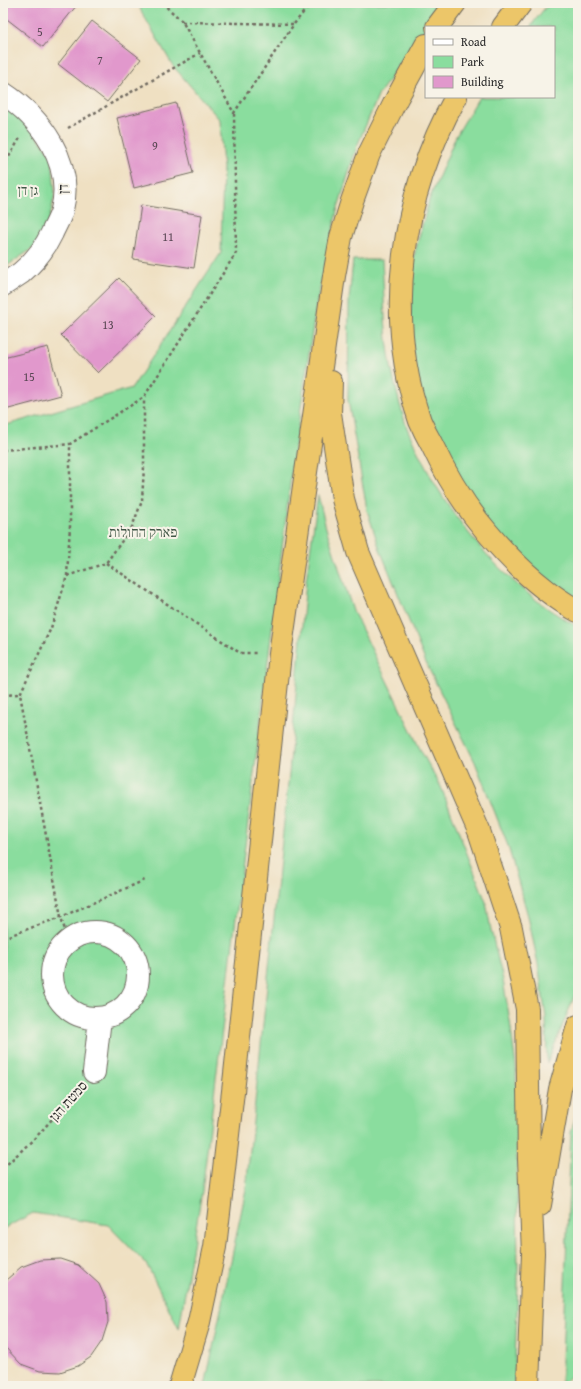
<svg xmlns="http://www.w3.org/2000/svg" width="581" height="1389" viewBox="0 0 581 1389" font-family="'Gentium Book Plus','Frank Ruhl Libre',serif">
<rect width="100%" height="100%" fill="#f7f3e8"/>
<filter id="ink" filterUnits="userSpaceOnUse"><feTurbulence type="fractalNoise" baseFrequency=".025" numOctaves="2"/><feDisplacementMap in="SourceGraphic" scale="8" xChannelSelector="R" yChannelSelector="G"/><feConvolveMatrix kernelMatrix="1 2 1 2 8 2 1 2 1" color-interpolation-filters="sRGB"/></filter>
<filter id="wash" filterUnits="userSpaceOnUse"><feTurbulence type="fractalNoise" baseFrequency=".012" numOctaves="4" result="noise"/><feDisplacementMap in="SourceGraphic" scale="16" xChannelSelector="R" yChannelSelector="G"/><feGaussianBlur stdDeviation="0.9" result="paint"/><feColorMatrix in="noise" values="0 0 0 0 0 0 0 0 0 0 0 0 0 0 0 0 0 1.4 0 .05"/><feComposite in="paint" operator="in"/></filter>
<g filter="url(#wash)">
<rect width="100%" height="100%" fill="#efe0c2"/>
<path fill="#8add9e" stroke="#5a8464" d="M145,3h298l-64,91 -22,52 -20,65 -21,95 -23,154 -91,731 -23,138 -32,-64 -39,-40 -75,-12 -30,16v-803l129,-38 89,-135 2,-85 -3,-48 -47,-54 -33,-57z
M551,3h27v605l-79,-63 -81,-134 -8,-92 4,-63 15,-56 27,-64 23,-39h75v-70h-24l14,-18z
M3,106l26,20 23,30 3,38 -7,31 -13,22 -27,18 -5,1z
M353,260h29c2,31 2,63 7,94 2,17 7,34 11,51 3,7 4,16 7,23 34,81 93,157 171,199v360l-31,77 -1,-47 -8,-53 -10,-48 -20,-70 -33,-84 -49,-99 -47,-116 -12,-37 -19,-110 1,-100z
M318,495l8,33 27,83 68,140 20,36 45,115 5,28 12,50 7,41 6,46 2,216 -4,103h-309l41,-197 43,-415 17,-193z
M578,1107v262l-17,17 10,-253z"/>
<g id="blocks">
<path fill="#e198cc" d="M3,3h71l3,2 -34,42 -40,-31z
M92,21l49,38 -34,43 -49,-38z
M176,103l17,70 -59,15 -17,-70z
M141,205l61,10 -8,53 -61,-9z
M119,278l37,38 -58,57 -37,-38z
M48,347l13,48 -56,15 -2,-8v-44z
M60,1259l18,6 21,19 8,18 1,20 -6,19 -11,16 -13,9 -18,6 -20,-1 -19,-7 -18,-19v-58l3,-7 15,-13 19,-7z"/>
</g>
</g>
<g filter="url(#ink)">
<use href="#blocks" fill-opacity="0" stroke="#706a60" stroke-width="1"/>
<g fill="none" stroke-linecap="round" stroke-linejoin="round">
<g stroke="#706a60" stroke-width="24">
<path id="minor" d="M3,93c38,25 71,70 59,117 -2,8 -7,16 -10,23 -7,15 -18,29 -31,40 -6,4 -12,8 -18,12
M52 975a43 43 0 1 1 86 0a43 43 0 1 1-86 0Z
M94,1072l6,-54"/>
</g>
<g stroke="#706a60" stroke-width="24">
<path id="highway" d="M437,27l18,-24
M503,27l18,-24
M456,97c-54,98 -73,217 -36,324 3,7 7,15 11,22 15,32 33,62 56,89 25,30 56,60 91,79
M331,382l-1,31 13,86 15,53 121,279 32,97 16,81 2,150 4,94 -5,133
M540,1205l20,-116 18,-63
M180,1386l19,-64 16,-75 20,-173 45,-420 54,-378 7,-39 11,-36 17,-47 28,-56 29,-53"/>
</g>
<path stroke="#706a60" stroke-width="2.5" stroke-dasharray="3 3" stroke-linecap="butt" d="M162,3l20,18 52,92 60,-89 17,-21
M182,22l112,2
M68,128l132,-75
M3,167l17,-29
M3,450l67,-6 74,-47 92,-144 -2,-140
M106,563l134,90h18
M67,576l39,-13 26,-36 10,-26 2,-34v-69
M3,695l17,-1
M3,938l58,-21 84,-37
M68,940l-7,-23 -41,-223 31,-66 16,-52 3,-50v-82
M3,1168l34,-32 42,-47"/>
<use href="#minor" stroke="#fff" stroke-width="22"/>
<use href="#highway" stroke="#ecc669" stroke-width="22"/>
</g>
</g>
<g text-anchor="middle" stroke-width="4" stroke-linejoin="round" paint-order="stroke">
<g font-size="12" fill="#584653">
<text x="40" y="36">5</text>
<text x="100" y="65">7</text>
<text x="155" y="150">9</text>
<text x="168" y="241">11</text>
<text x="108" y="329">13</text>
<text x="29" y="381">15</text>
</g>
<g font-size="14" fill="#2b2b2b" stroke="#f7f3e8">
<text transform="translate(63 189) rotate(-90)" y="5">דן</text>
<text transform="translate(68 1101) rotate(-48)" y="5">סמטת הגן</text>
</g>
<g font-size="14" fill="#435848" stroke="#f7f3e8">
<text x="28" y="195">גן דן</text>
<text x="143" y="537">פארק החולות</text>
</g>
</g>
<rect width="581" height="1389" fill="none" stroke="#f7f3e8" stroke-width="16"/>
<rect x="425" y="26" width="130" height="72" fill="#f7f3e8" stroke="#a5a39c"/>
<rect x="433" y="39" width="20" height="6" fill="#ffffff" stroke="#a5a39c"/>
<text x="461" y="46" font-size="12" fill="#2b2b2b">Road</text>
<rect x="433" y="56" width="20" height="12" fill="#8add9e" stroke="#a5a39c"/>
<text x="461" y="66" font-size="12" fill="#2b2b2b">Park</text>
<rect x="433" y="76" width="20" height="12" fill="#e198cc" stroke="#a5a39c"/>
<text x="461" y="86" font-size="12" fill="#2b2b2b">Building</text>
</svg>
